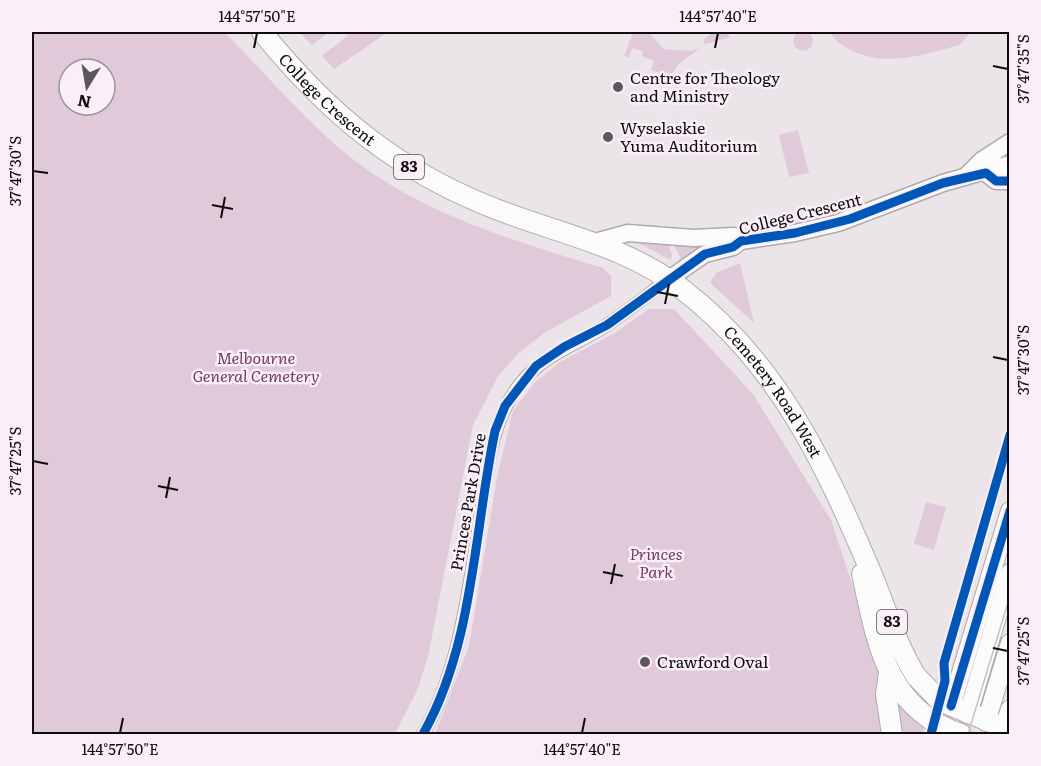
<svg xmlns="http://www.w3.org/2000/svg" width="1041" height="766" viewBox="0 0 1041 766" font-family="Literata,serif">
<rect width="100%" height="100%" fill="#ebe5e9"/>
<path fill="#e0cad9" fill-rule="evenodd" d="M793 41a10 10 0 1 1 20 0a10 10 0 1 1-20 0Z
M32,32h192c43,42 81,90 130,128 72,55 163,82 249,108l8,8v20l-67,37 -25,20 -21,23 -25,49 -45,232 -11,34 -22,43h-363zM69,69h36v36h-36z
M299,32h30l-17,13z
M352,32h36l-54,37 -12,-13z
M633,32h15l16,17 27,2 9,-3 -22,17 -8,12 -19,-7 3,-9 -12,-5 1,-5 -11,-3 -3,10 -5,-2z
M713,32h10l8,5 -26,7 -2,-4z
M831,32h139l-9,12 -5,2c-37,10 -74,22 -109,2 -7,-4 -14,-9 -16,-16z
M798,130l11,43 -20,4 -10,-42z
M630,239l37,3 5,13 -1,5z
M672,241h49l-39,20z
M740,263l14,60 -44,-40 6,-10z
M649,309h25l79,85 78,126 52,158 2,56h-450l34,-88 28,-169 16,-66 22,-29 25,-20 55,-29z
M926,502l20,5 -12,43 -20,-6z
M893,694l31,34 -2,6h-24z"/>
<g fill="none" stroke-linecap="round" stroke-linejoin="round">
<g stroke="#aeaaad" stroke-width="14">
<path id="minor" d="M423,734c38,-67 46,-148 58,-223 7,-45 10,-91 40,-128 22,-27 49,-36 78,-53 24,-15 47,-34 70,-51"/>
</g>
<g stroke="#aeaaad" stroke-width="19">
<path id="secondary" d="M986,173l10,8h14
M965,177l17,-17 28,-18
M595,242l33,-9 65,5 41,-2 7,5
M669,279l36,-25 28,-7 8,-6 54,-8 43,-10 105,-40 67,-19"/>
</g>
<g stroke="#aeaaad" stroke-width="20">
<path id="primary" d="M951,706l59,-195
M968,714l42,-141
M986,722l24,-79
M1004,728l6,-19"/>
</g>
<g stroke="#aeaaad" stroke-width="22">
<g id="trunk">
<path id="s1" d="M262,32c67,83 138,141 239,179 63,24 127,36 181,78 96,74 142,173 188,281 15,35 26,74 46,106l24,25 70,29"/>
<path d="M862,574c15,68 24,135 99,160"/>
<path d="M889,673l-3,21 6,40"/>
</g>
</g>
<use href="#minor" stroke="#fcfbfc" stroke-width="12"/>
<use href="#secondary" stroke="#fcfbfc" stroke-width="16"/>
<use href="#primary" stroke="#fcfbfc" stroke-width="18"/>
<use href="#trunk" stroke="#fcfbfc" stroke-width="20"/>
<path stroke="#c5c3c4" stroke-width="1.5" d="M968,734l42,-138"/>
<g stroke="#fbeff7" stroke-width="13">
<path id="cycleway" d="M951,706l59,-195
M423,734c51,-90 51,-204 72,-303l10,-25 31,-40 28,-19 43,-22 98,-71 28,-7 8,-6 54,-8 55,-14 93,-36 43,-10 10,8h14
M931,734l14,-53 -1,-18 66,-228"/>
</g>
<use href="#cycleway" stroke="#0057b8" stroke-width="9"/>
</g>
<path fill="none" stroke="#0e0a0d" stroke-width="2" d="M254,48l3,-15M715,48l3,-15M993,66l15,3M33,171l15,2M212,205l21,4M221,218l4,-21M657,292l21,4M665,304l4,-20M993,357l15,3M33,461l15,3M158,486l20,4M166,498l4,-21M603,572l20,4M611,584l4,-20M993,648l15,3M120,733l3,-15M582,733l3,-15"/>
<g fill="#5b575a" stroke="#fbeff7" stroke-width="2">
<circle cx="618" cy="87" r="6"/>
<circle cx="608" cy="137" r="6"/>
<circle cx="645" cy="662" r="6"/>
</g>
<g text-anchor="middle" stroke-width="5" stroke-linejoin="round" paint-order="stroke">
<g fill="#fbeff7" stroke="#554f53" stroke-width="1.5">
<rect x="394" y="155" width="30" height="24" rx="4.5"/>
<rect x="877" y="610" width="30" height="24" rx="4.5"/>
</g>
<g font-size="15" font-weight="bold" fill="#0e0a0d">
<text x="409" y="172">83</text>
<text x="892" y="627">83</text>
</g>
<g font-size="16" fill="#0e0a0d" stroke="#fbeff7" text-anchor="start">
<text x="630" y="84">Centre for Theology<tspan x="630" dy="18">and Ministry</tspan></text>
<text x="620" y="134">Wyselaskie<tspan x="620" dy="18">Yuma Auditorium</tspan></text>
<text x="657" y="668">Crawford Oval</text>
</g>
<g font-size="16" fill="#0e0a0d" stroke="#fbeff7">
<text dy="6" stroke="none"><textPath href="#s1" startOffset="94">College Crescent</textPath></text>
<text transform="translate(800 214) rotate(-14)" y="6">College Crescent</text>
<text dy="6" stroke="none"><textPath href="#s1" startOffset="639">Cemetery Road West</textPath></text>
<text transform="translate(468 502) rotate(-80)" y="6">Princes Park Drive</text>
</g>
<g font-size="16" font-style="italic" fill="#733a65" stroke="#fbeff7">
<text x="256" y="364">Melbourne<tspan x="256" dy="18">General Cemetery</tspan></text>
<text x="656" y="560">Princes<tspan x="656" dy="18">Park</tspan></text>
</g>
</g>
<rect width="1041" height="766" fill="none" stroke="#fbeff7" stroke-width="66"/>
<g transform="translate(87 87) rotate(191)"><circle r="28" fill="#fbeff7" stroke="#9c9399" stroke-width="1.5"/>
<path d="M0-4.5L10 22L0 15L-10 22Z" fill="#5b575a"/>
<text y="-9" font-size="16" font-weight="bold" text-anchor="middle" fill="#0e0a0d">N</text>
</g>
<rect x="33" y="33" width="975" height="700" fill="none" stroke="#0e0a0d" stroke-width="2"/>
<g font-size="15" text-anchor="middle" fill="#0e0a0d">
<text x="257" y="22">144°57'50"E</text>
<text x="718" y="22">144°57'40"E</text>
<text transform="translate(1024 69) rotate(-90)" y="5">37°47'35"S</text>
<text transform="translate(16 171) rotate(-90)" y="5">37°47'30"S</text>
<text transform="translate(1024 360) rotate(-90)" y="5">37°47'30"S</text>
<text transform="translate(16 461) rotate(-90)" y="5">37°47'25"S</text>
<text transform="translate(1024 651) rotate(-90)" y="5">37°47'25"S</text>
<text x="120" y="755">144°57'50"E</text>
<text x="582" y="755">144°57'40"E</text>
</g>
</svg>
